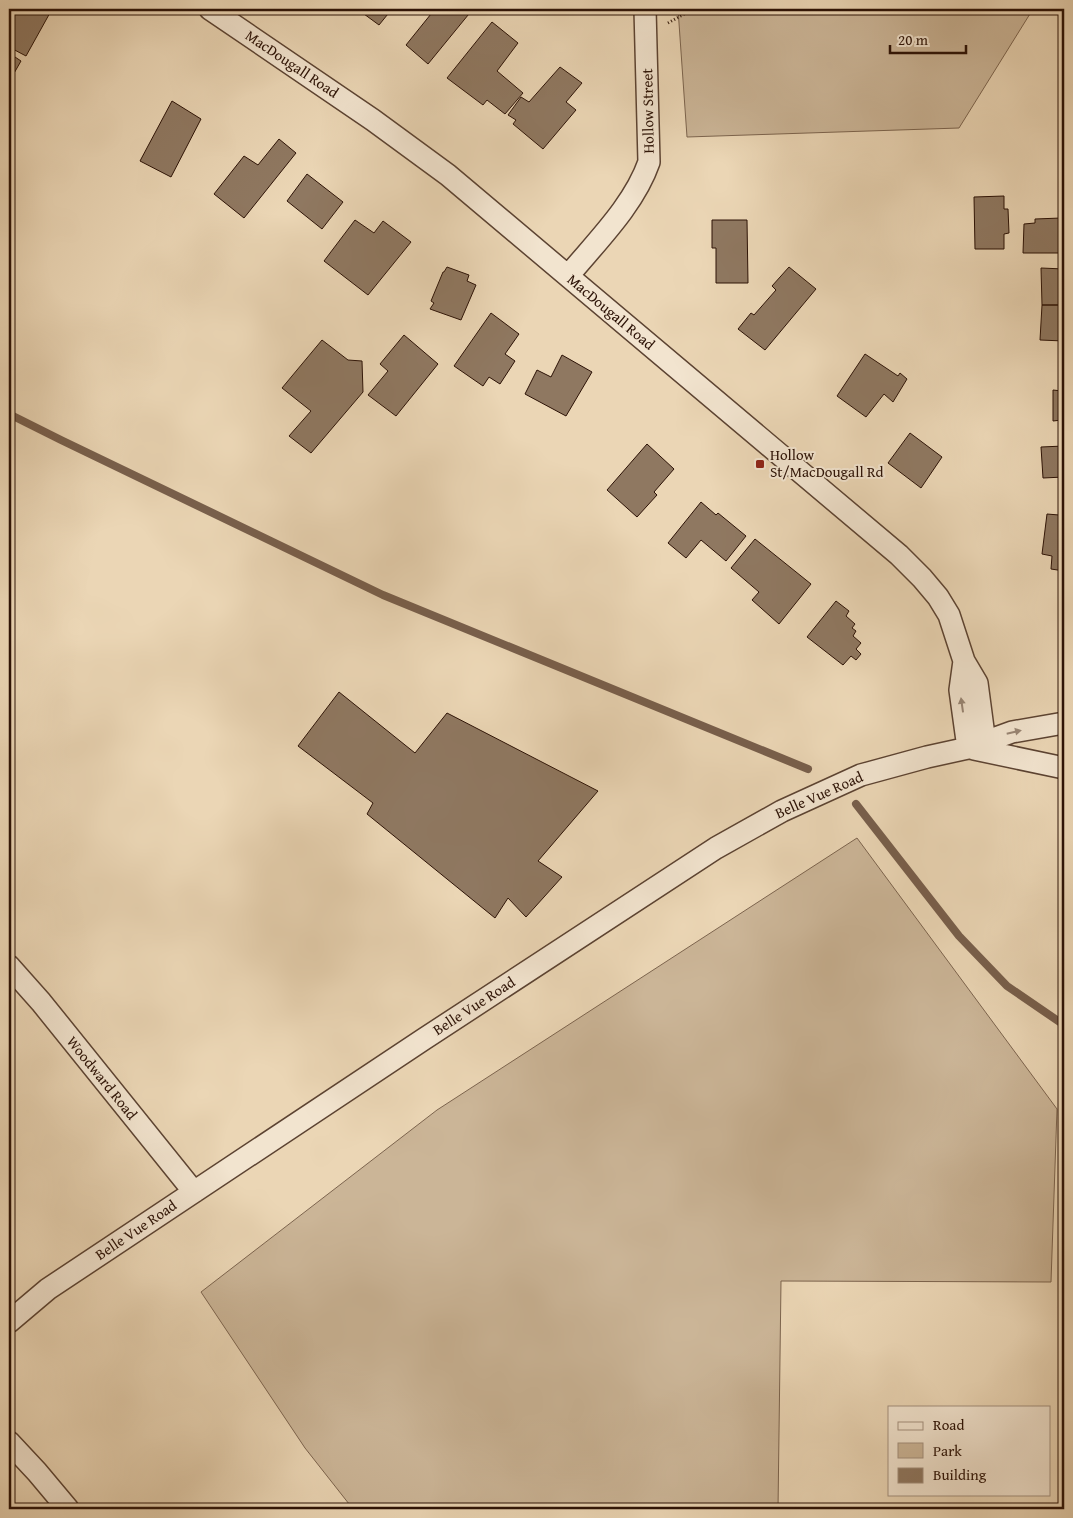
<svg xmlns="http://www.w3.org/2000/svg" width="1073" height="1518" viewBox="0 0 1073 1518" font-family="'Gentium Book Plus',serif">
<rect width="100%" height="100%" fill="#ebd6b5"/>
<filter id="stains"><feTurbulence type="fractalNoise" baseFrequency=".004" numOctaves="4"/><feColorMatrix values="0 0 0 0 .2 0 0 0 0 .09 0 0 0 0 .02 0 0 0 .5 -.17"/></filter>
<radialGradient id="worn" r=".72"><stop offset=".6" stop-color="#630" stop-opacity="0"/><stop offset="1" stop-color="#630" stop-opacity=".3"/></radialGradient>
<path fill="#cbb597" stroke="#7c644e" d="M678,9h355l-74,119 -272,9z
M857,838l200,271 -6,173 -270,-1 -3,228h-425l-48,-61 -104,-156 236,-182z"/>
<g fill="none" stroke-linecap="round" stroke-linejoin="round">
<path stroke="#785f4c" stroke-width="8" d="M9,414l52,26 322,155 425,174
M856,804l103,132 48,50 57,39"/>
</g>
<path fill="#8f7861" stroke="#2c1206" d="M9,9h38l4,2 -25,45 -17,-9 3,-4 -3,-2z
M368,9h24l-13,16 -15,-11z
M435,9h38l-45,55 -22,-19z
M492,22l26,21 -21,28 26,22 -18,21 -18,-14 -4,5 -36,-27z
M9,53l12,8 -12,21z
M560,67l22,16 -16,19 10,8 -33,39 -30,-25 3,-4 -8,-5 13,-18 8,5z
M172,101l29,18 -30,58 -31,-16z
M279,139l17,14 -52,65 -30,-24 30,-38 14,9z
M307,174l36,28 -21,27 -35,-28z
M1004,196v13h4l1,24 -5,1v15h-29l-1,-52z
M1061,218v6h3v29h-41l1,-29 11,-1v-4z
M355,220l19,13 9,-12 28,21 -43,53 -44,-34z
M712,220h35l1,63h-32v-35h-4z
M447,267l22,8 -2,6 9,4 -15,35 -31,-11 4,-6 -3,-2 12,-29h1z
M789,267l27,22 -51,61 -27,-21 13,-16 3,2 22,-25 -4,-4z
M1041,268l23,1v36h-22z
M1042,305h22v36l-24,-1z
M491,313l28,21 -14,20 10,7 -15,23 -11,-7 -6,9 -29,-20z
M404,335l34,29 -42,52 -28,-21 20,-24 -8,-7z
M322,340l26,20 14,1 1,31 -52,61 -22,-17 22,-25 -29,-23z
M865,354l33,22 2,-3 7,6 -14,23 -9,-8 -18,23 -29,-21z
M562,355l30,17 -26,44 -41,-22 12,-24 14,7z
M1063,375h1v48h-2v-3l-9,1v-31l9,1z
M910,433l32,24 -21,31 -33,-25z
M647,444l27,25 -20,23 3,3 -20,22 -30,-27z
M1064,446v31l-21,1 -2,-31z
M701,502l15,13 2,-2 28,23 -20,25 -25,-21 -15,18 -18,-15z
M1059,510l5,1v60l-13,-2 1,-13 -10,-2 5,-40 12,1z
M755,539l56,45 -32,40 -27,-24 7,-8 -28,-24z
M836,601l13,10 -3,5 9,8 -3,4 4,3 -3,5 8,7 -5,6 5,5 -5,6 -5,-4 -8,9 -36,-28z
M339,692l76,61 32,-40 151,78 -60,70 24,16 -36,40 -18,-19 -13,20 -128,-104 6,-11 -75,-57z"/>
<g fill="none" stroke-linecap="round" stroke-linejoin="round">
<g stroke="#5c4332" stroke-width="24">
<path id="minor" d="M210,9l163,111 75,55 451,380 23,23 16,19 11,18 15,46 13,22 9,68
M568,276c29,-35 66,-71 81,-114l-4,-153
M964,661l-4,29 8,58
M974,749l90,19
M9,966l32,36 153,190
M9,1322l39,-33 376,-250 292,-191 66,-37 79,-36 66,-18 41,-9 44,-16 52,-9
M9,1442l28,30 31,37"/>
</g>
<path stroke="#2c1206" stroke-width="3" stroke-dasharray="1 2.5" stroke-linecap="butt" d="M668,23l25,-14"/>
<use href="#minor" stroke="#f2e4cf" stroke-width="21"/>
</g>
<defs><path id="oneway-solid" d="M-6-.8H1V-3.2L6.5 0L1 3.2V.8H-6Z" transform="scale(1.25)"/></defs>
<g fill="#998675">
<use href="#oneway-solid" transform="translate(962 705) rotate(-98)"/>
<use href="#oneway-solid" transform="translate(1014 732) rotate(-13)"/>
</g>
<rect fill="#8f2418" stroke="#f2e4cf" stroke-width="2" x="755" y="459" width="10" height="10" rx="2.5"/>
<g text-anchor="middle" stroke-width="4" stroke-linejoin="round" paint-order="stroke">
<g font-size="15" fill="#2c1206" stroke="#f2e4cf">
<text transform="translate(292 64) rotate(34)" y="5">MacDougall Road</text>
<text transform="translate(648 111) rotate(-91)" y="5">Hollow Street</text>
<text transform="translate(611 312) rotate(40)" y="5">MacDougall Road</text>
<text transform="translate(819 795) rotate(-24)" y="5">Belle Vue Road</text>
<text transform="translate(474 1006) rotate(-33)" y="5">Belle Vue Road</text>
<text transform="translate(102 1078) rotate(51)" y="5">Woodward Road</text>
<text transform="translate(136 1230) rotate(-34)" y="5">Belle Vue Road</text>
</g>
<g font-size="15" fill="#2c1206" stroke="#f2e4cf" text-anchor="start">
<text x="770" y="460">Hollow<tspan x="770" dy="17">St/MacDougall Rd</tspan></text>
</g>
</g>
<rect width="1073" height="1518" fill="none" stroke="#ebd6b5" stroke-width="30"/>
<rect x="10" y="10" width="1053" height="1498" fill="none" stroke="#2c1206" stroke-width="2.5"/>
<rect x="15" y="15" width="1043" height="1488" fill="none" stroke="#2c1206"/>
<rect x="888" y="1406" width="162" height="90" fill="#f2e4cf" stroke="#a3907f"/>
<rect x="898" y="1422" width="25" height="8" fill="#f2e4cf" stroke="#a3907f"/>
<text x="933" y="1430" font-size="15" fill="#2c1206">Road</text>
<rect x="898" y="1443" width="25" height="15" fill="#cbb597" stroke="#a3907f"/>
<text x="933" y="1456" font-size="15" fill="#2c1206">Park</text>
<rect x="898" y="1468" width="25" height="15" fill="#8f7861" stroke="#a3907f"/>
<text x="933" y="1480" font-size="15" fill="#2c1206">Building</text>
<path d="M890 45v8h76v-8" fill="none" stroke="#2c1206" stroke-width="2.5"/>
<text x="898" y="45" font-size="15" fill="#2c1206" stroke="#f2e4cf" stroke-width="4" paint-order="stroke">20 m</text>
<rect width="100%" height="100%" filter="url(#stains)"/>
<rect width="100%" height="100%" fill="url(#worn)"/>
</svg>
